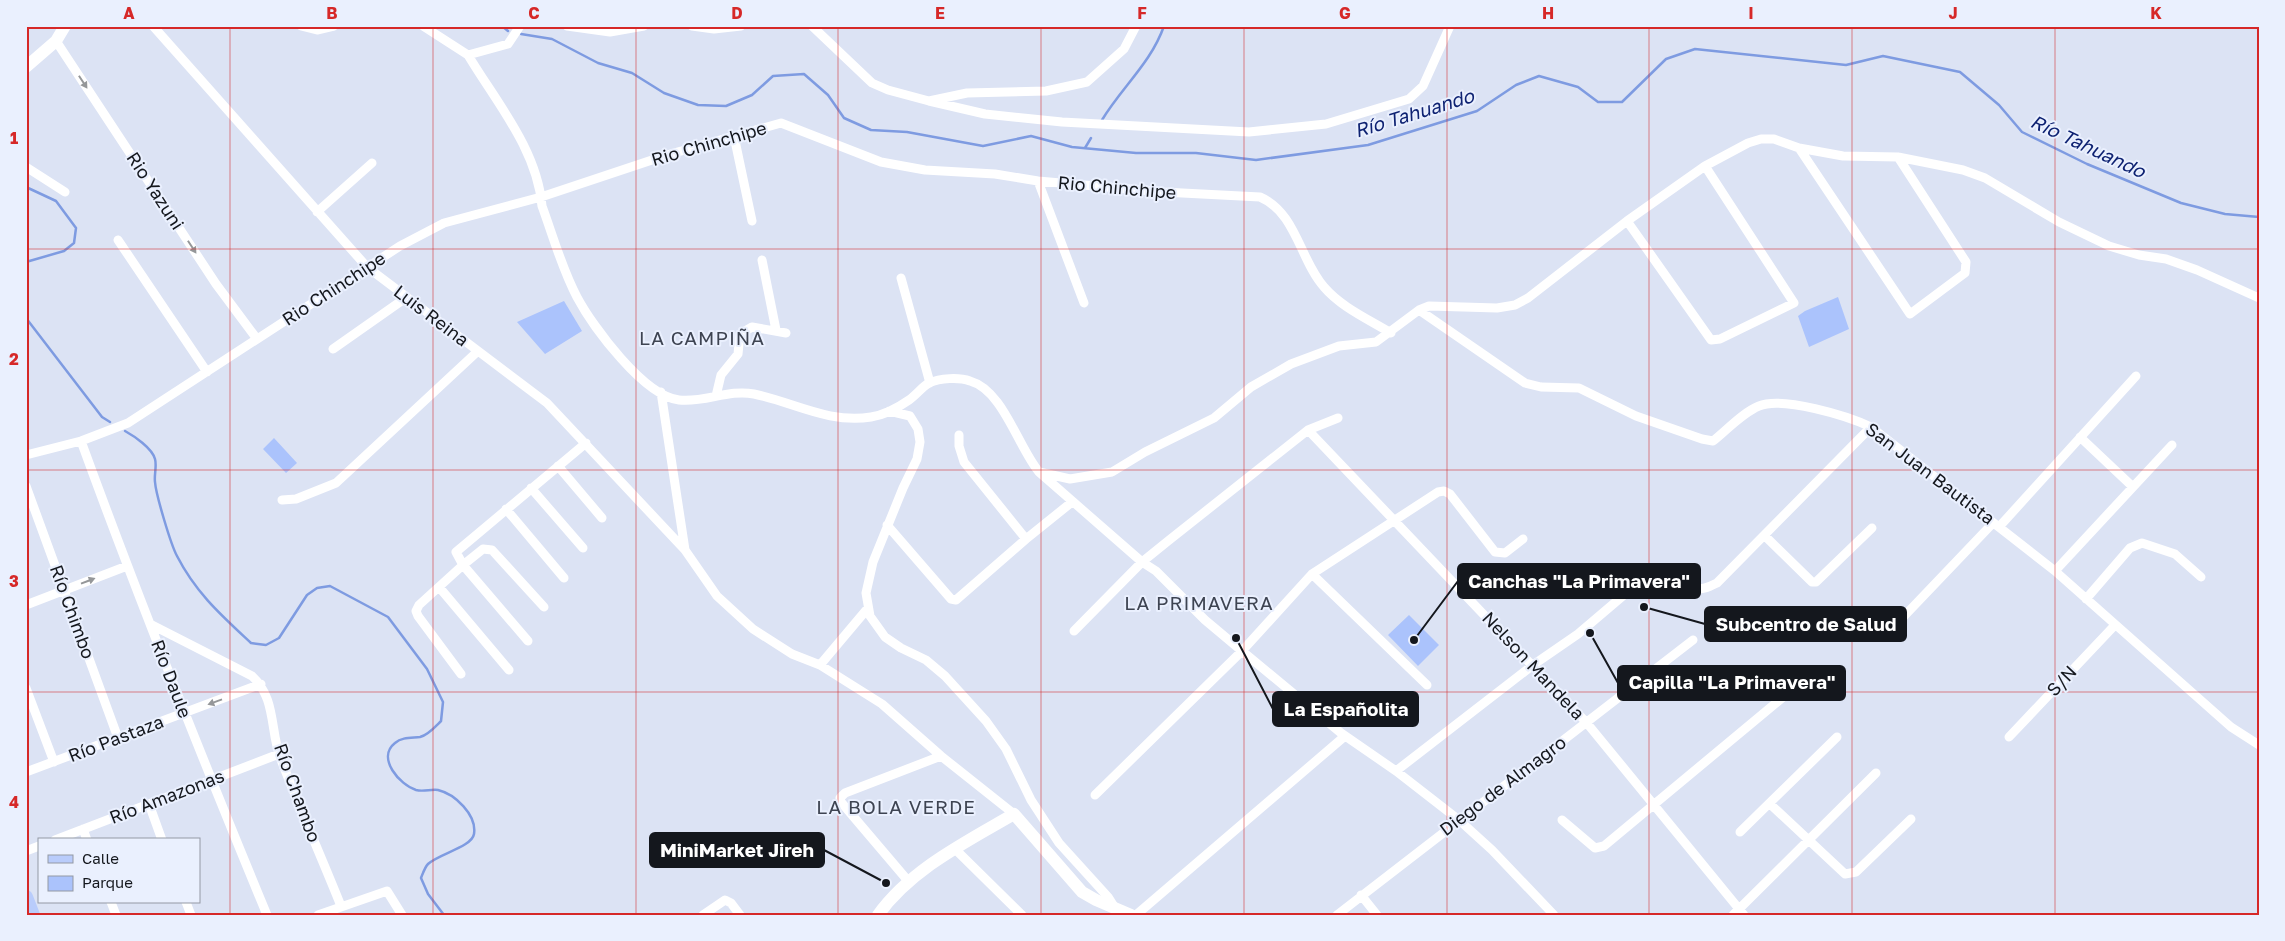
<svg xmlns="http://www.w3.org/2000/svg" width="2285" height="941" viewBox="0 0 2285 941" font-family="'Golos Text',sans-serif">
<rect width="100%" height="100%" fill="#dce3f4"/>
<path fill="#abc3fc" d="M1838,297l11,32 -40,18 -11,-31 7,-5z
M564,301l18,30 -37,23 -28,-32z
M274,438l23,25 -11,10 -23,-24z
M1409,615l30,30 -21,21 -30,-31z"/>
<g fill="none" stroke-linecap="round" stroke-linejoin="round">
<path stroke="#7e9be1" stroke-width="2.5" d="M502,26l6,5
M521,34l31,5 46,24 34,10 32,20 34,12 28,1 26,-11 21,-19 31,-2 24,21 16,23 27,12 36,2 76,14 48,-10 41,11 64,6h60l60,7 112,-15 109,-34 39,-26 23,-9 39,11 20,15h24l44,-43 29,-10 151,16 37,-9 77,16 39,33 23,27 65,32 94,39 44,11 34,3
M1102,120c20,-33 49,-57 62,-94
M1085,148l6,-10
M26,187l30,14 20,27 -2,15 -10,8 -38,11
M26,318l76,99 8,5
M125,431c9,5 27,17 30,28 2,7 -1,16 0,23 1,13 16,63 22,74 19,37 44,59 74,87l15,2 13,-7 28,-43 10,-7 13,-2 58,31 39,52 16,33 -2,19c-6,6 -13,14 -21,16 -9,1 -18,0 -25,6 -19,15 5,42 21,47 7,2 15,-1 22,0 17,4 39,25 36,44 -2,13 -36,20 -46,30 -3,3 -5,9 -7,14l7,16 16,21"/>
<path stroke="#fff" stroke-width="9" d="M153,26l214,241 180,136 138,147 32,46 36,33 39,25 28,11 62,39 59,52 73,58
M301,26l16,4 17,-4
M423,26l45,29 40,-11 12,-18
M567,26l43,6 34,-6
M692,26l22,3 27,-3
M812,26l60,57 16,7 41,11 38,-8 79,-2 41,-9 37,-33 12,-23
M56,41l160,243 41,55
M468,55c28,47 69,94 74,151 11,30 20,63 35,91 16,30 67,99 102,103 26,3 49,-11 75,-6 39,8 75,30 117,23 13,-2 28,-10 38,-17 7,-5 13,-13 20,-17 11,-5 30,-6 41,-2 33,9 48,66 69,91l103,90 14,9 49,49 37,31 99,82 55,38 63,49 33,30 62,65
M929,101l56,13 77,8 187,10 77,-8 83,-25 14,-13 27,-60
M734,136l18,85
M1799,148l111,166 55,-41 1,-11 -68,-105
M26,167l39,25
M1038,181l46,122
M317,212l55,-49
M1627,221l84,119 9,-1 74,-36 -89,-137
M118,240l89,132
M762,260l14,70
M901,278l29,105
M1419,310l106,73 16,4 38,1 57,28 66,23 11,2c14,-11 29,-28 46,-35 23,-10 89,10 112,21l184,144 176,156 28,18
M333,349l74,-52
M661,392l24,158
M716,396l5,-21 17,-21 2,-20 12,-7 34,6
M889,411l21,5 8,13 2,13 -3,17 -14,29 -30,74 -7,31 4,23 15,21 16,11 25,12 19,16 41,45 20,28 25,51 28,43 49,54 7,11
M1308,430l278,292 158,193
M959,435v11l5,16 62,77
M2080,437l53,50
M81,441c58,159 121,317 186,474
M26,455l55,-14 47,-18 272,-177 44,-23 97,-26 126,-42 114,-32 100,39 44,8 70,4 43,7 125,11 97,5c36,15 40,63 64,90 17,20 44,32 67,46
M558,466l44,52
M1039,472l31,7 42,-7 33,-20 69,-34 37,-31 40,-23 48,-18 37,-4 43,-32 10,-4 68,2 18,-3 13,-7 99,-77 78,-55 43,-23 13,-4h13l25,9 44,8 55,1 65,13 22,8 74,44 50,24 30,9 27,4 31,11 62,28
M26,486l92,252
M531,488l52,60
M282,500l14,-1 40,-16 142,-132
M506,509l58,69
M887,525l64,74 5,1 70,-61 46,-37
M1999,527l137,-151
M1765,536l47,46h4l56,-54
M2055,571l117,-126
M1312,574l115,111
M439,587l70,83
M2086,599l44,-51 12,-5 33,11 26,23
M26,605l101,-39
M150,624l102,52c24,22 18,53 28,81 19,50 41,99 61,149
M1074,631l68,-69 26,-21 140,-111 30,-12
M1889,632l104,-109
M528,641l-65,-76 20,-16 9,1 52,57
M820,665l48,-57
M461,674l-43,-58 -2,-5 3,-6 44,-40 -7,-13 130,-109
M26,688l28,74
M2009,737l106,-112
M1396,771l137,-106 45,-31 60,-51c24,-12 30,1 52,6 10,2 19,-2 27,-6l154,-156
M26,772l235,-88
M1095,795l147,-144 70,-77 126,-82 6,-1 6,3 45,58 10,1 18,-14
M149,804l13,36
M1770,804l75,70 11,-2 55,-53
M1562,820l33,28 9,-2 184,-153
M83,829l4,11
M1740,832l97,-95
M55,840l224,-86
M955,849l67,66
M26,851l13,-5
M909,882l-68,-80 -1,-4 5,-5 96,-37
M1361,895l16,20
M111,902l5,13
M186,902l5,13
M318,915l69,-24 15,24
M703,915l22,-15 6,3 9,12
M1136,915l209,-179
M1337,915l356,-275
M1733,915l143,-142"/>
<path stroke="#fff" stroke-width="12" d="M26,67l30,-26 9,-15
M878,915c33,-46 88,-73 136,-101l68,78 14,8 35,15"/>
<path stroke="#b9ccfb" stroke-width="14" d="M26,897l7,18"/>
</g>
<defs><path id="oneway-solid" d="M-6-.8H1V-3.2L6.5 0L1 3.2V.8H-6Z" transform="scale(1.25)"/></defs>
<g fill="#959799">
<use href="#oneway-solid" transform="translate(83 82) rotate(57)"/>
<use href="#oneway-solid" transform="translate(192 247) rotate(57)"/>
<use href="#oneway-solid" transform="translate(88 581) rotate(-21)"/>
<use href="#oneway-solid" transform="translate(215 702) rotate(160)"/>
</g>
<path fill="none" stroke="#d62828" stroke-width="1" stroke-opacity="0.55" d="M230,26v889M433,26v889M636,26v889M838,26v889M1041,26v889M1244,26v889M1447,26v889M1649,26v889M1852,26v889M2055,26v889M26,249h2233M26,470h2233M26,692h2233"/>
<g text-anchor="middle" stroke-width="4" stroke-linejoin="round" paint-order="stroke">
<g font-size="18" fill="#14171d" stroke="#eaf0fe">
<text transform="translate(709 144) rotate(-16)" y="6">Rio Chinchipe</text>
<text transform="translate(1117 188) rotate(5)" y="6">Rio Chinchipe</text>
<text transform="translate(155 191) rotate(57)" y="6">Rio Yazuni</text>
<text transform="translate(334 289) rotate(-33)" y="6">Rio Chinchipe</text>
<text transform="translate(431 316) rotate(37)" y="6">Luis Reina</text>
<text transform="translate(1930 474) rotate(37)" y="6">San Juan Bautista</text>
<text transform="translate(72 612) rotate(70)" y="6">Río Chimbo</text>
<text transform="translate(1533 666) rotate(47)" y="6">Nelson Mandela</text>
<text transform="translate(171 679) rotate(69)" y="6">Río Daule</text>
<text transform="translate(2062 681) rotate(-47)" y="6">S/N</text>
<text transform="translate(116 739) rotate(-21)" y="6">Río Pastaza</text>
<text transform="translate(1503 786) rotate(-37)" y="6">Diego de Almagro</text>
<text transform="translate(297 793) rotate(70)" y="6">Río Chambo</text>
<text transform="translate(167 797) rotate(-21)" y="6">Río Amazonas</text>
</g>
<g font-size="19" font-style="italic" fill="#0e2272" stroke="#eaf0fe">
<text transform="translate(1414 113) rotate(-17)" y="7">Río Tahuando</text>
<text transform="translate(2088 146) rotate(25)" y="7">Río Tahuando</text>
</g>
<g font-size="19" letter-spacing="1" fill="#3e4452" stroke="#eaf0fe">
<text x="702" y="345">LA CAMPIÑA</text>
<text x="1199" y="610">LA PRIMAVERA</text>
<text x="896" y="814">LA BOLA VERDE</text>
</g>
</g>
<path fill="none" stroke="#14171d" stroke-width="2" d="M1414 640L1458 581M1644 607L1705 624M1590 633L1618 683M1236 638L1273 709M886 883L824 850"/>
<g fill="#14171d" stroke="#eaf0fe" stroke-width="2">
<circle cx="1414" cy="640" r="5"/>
<circle cx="1644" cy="607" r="5"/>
<circle cx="1590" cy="633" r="5"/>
<circle cx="1236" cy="638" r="5"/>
<circle cx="886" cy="883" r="5"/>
</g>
<g fill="#14171d" stroke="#14171d" stroke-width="2">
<rect x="1458" y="564" width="242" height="34" rx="5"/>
<rect x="1705" y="607" width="201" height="34" rx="5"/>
<rect x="1618" y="666" width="227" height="34" rx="5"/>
<rect x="1273" y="692" width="145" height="34" rx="5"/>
<rect x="650" y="833" width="174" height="34" rx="5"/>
</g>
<g font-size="19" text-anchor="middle" font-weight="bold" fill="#fff">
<text x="1579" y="588">Canchas "La Primavera"</text>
<text x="1806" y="631">Subcentro de Salud</text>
<text x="1732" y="689">Capilla "La Primavera"</text>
<text x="1346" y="716">La Españolita</text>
<text x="737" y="857">MiniMarket Jireh</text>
</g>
<rect width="2285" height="941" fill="none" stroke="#eaf0fe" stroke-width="55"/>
<rect x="38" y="838" width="162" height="65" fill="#eaf0fe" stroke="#9499a4"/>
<rect x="48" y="855" width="25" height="8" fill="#b9ccfb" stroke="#9499a4"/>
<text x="82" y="864" font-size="15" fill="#14171d">Calle</text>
<rect x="48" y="876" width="25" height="15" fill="#abc3fc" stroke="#9499a4"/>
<text x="82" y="888" font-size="15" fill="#14171d">Parque</text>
<rect x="28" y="28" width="2230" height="886" fill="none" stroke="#d62828" stroke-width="2"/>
<g font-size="16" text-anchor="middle" font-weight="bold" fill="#d62828">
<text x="129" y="19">A</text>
<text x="332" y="19">B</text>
<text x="534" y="19">C</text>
<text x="737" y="19">D</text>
<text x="940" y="19">E</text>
<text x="1142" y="19">F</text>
<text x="1345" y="19">G</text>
<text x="1548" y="19">H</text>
<text x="1751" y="19">I</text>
<text x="1953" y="19">J</text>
<text x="2156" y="19">K</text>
<text x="14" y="144">1</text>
<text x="14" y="365">2</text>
<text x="14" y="587">3</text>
<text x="14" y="808">4</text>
</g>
</svg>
